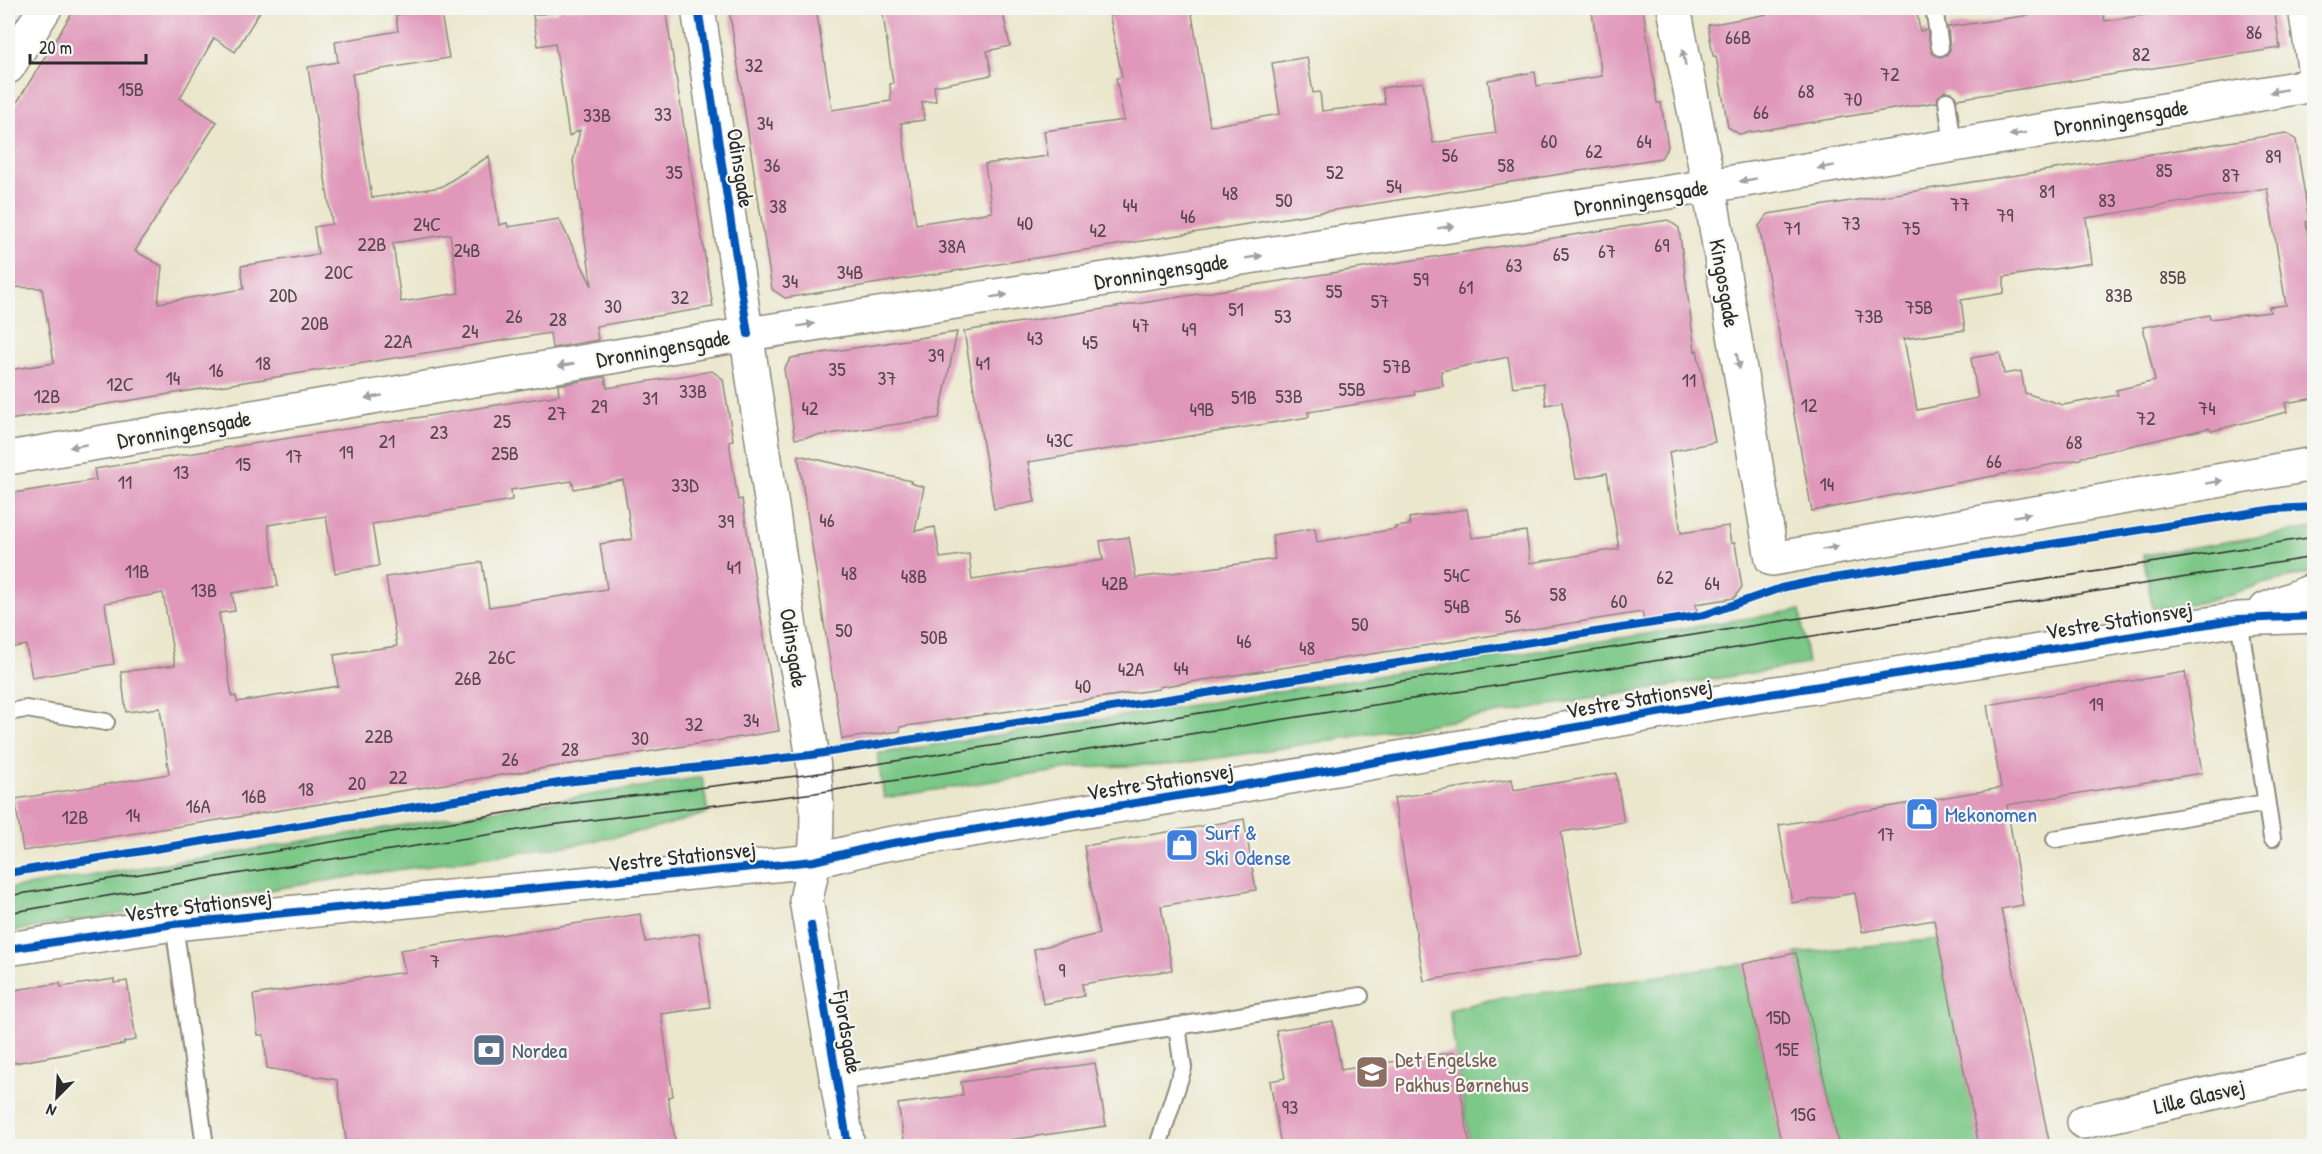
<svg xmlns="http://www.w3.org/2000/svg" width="2322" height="1154" viewBox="0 0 2322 1154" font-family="'Patrick Hand',sans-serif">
<rect width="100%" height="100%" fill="#f6f6f2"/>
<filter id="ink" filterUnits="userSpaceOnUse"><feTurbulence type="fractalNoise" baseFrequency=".0167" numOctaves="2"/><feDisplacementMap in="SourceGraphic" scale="12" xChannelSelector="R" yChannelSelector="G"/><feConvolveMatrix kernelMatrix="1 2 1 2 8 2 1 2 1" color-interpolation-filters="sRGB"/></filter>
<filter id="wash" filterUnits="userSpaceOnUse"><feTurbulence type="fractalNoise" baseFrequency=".008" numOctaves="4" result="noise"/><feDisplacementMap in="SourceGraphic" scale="24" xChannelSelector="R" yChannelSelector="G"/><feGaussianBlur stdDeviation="1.35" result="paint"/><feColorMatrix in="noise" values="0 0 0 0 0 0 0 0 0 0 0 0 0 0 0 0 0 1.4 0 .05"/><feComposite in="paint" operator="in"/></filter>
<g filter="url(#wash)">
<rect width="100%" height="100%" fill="#ebe7cd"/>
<path fill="#7bc887" stroke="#537a59" stroke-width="1.5" d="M2314,528v44l-52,12 -53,17 -56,9 -10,-55z
M1800,610l8,54 -596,95 -42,5 -93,4 -193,30 -7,-44z
M702,777l6,36 -51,15 -77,16 -212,30 -360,58v-43z
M1938,939l39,195 5,12h-143l-43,-193z
M1742,964l40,182h-312l-21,-136 40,-10z"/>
<g id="blocks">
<path fill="#e097ba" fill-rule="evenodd" d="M75,8h187l-27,44 -21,-14 -34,60 37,24 -82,129 27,15 -4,37 86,-14 -3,-23 77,-12 -4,-27 18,-3 -24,-157 30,-5 -3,-20 63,-11 -2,-16 44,-7 9,50 -97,16 20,124 69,-11 48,-31 10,69 8,-2 1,4 51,-8 33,67 -19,-125 7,-31 -11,6 -14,-93 -17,3 -5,-31 26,-3v-4h106l48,299 -117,19 2,14 -46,8 -2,-15 -542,87v-50l46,-7 -12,-75 -34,-1v-170zM450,234l9,59 -58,9 -8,-59z
M729,8h87l16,102 59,-9 -1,-17 3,-1 -11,-75h120l8,38 -23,5 5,24 -58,11 2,15 -14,1 2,18 -23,3 15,101 76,-12 -7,-48 63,-8 -4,-25 80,-11 -8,-42 6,-1 -14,-69h83l19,118 70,-12 -8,-51 35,-6 6,36 7,-1 2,19 63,-7 -3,-16 41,-6 10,61 63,-10 -8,-53 47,-8 2,14 65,-10 -10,-64 25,-4h26l14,95h4l7,44 -7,11 -876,140 -13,-9z
M1793,8h123l4,23 7,-1 5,23 9,4 5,-1 4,-6 -2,-23 89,-13 43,-6h22l3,13 88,-13h81l6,40 -323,51 -6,-7 -6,-1 -7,6 -1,5 -198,32 -11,-7 -12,-71h-3l-5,-31 60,-11 -1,-1z
M2286,133l10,7 13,81 -3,1 8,55v121l-29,5 2,9 -75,19 -3,-3 -128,29v2l-269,52 -53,-285 9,-12zM2267,188l19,117 -17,2 1,5 -60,7 -1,-4 -66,12 12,54 -39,9 2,5 -55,10 -38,-12 -4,-22 -17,3 -4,-21 -29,5 7,40 -61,12 -13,-71 61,-9 -4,-30 43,-7v-16l88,-14 -6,-45z
M1668,220l11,8 16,123 2,-1 18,92 -46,10 12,81 47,-7 3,17h4l7,44 -8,11 -38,6 1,8 -53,9 -2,-9 -483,75v2l-259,38v4l-58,8 -44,-284 113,26 -1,2 14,4 -9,44 20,-4 5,31 29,-4 3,26 131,-20 -3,-19 29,-4 7,41 139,-19 -3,-24 43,-7 2,14 79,-13 -1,-2 15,-2 -1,-7 58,-9 5,29 54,-7 4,32 89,-14 -12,-76 -31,6 -14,-77 -16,3 -3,-22 -30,4 -5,-30 -67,14 2,15 -29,5 1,4 -107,17 1,5 -281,45 7,40 -41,7 -30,-178z
M957,332l-18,86 -144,21 -11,-70 7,-11z
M712,371l11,8 10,61 -4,1 9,59 4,-1 37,232 -756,120 -8,-52 154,-25 -9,-66 -34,4 -5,-40 54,-7 -12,-72 -58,10 9,61 -82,14 -6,-33 -18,3v-154l88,-14 -2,-11 465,-74 -1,-10 47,-8 2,11zM623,480l9,59 -32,5 7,45 -118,18 -7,-45 -96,15 11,69 -63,9 4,31 -101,16 -1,-6 -4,1 -13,-84 16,-2 -3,-18 46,-7 -10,-61 58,-9 9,57 44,-7 -7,-42 140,-24 -1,-10 61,-9 2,8z
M2185,672l17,101 -195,32 16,100 -22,4 49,237h-71l-45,-226 -72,12 -7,-39 -63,10 -13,-78 222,-37 -14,-83z
M1616,773l8,49 -63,10 21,123 -158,26 -30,-183 118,-19 2,11z
M1244,819l12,71 -95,16 11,64 -90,14 2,12 -41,8 -9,-55 65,-15 -15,-88z
M640,914l6,28 53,-9 11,74 -49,7 12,82 -5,1 8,49h-329l-10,-66 -70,-12 -3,-33h-6l-5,-40 152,-23 -5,-22z
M1796,953l43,193h-57l-40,-182z
M114,979v4l13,-2 9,59 -12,2v2l-116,20v-73l52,-8 1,4z
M1333,1021l8,49 113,-18 16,94h-189l-11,-65 15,-3 -9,-48z
M1095,1063l11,63 -139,20h-62l-7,-42 65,-9 -2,-13z"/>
</g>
</g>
<g filter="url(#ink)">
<use href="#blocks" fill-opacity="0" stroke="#8b897c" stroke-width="1.5"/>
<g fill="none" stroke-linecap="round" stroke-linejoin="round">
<g stroke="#8b897c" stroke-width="20">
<path id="lane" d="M1934,8l6,39
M1947,101l6,44
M2239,619l33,219
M8,712l18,-3 80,13
M2055,839l211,-36
M174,924l31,222
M839,1082l521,-86
M1158,1146l25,-78 -6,-42"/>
</g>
<g stroke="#8b897c" stroke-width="36">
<path id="street" d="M698,8l95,640c13,67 31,144 21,213
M1674,8l35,178 63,373 542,-95
M2305,8l9,59
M8,67l37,-59
M8,458l740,-124 961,-148 605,-101
M2084,1122l230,-52"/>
</g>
<g stroke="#8b897c" stroke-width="36">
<path id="secondary" d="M2266,609l48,-19
M814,861l-8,39 42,246
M8,949l166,-25 640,-63 67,-16 357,-59 476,-83 525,-84 75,-3"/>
</g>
<use href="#lane" stroke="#fff" stroke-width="16"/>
<use href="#street" stroke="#fff" stroke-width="33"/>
<use href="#secondary" stroke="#fff" stroke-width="33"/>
<path stroke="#2b2b2b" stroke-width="1.5" d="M8,896l533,-89 272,-33 1501,-237
M8,913l227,-39 316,-49 264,-32 1499,-236"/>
<g stroke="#f6f6f2" stroke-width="11">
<path id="cycleway" d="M698,8l50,326
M8,873l557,-91 246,-27 893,-140 77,-27 33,-7 461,-72 39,-2
M811,925l37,221
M8,949l166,-25 640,-63 67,-16 357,-59 476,-83 525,-84 75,-3"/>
</g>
<use href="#cycleway" stroke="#0057b8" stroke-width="8"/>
</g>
<defs><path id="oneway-solid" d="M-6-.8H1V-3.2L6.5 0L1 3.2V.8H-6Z" transform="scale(1.5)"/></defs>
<g fill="#a0a0a0">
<use href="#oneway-solid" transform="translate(1684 58) rotate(-101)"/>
<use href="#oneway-solid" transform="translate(2278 91) rotate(170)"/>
<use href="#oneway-solid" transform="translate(2018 134) rotate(171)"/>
<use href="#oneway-solid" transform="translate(1826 167) rotate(170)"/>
<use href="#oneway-solid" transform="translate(1748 180) rotate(170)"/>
<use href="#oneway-solid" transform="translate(1446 227) rotate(-9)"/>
<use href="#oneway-solid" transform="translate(1254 257) rotate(-9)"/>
<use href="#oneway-solid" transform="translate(999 296) rotate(-9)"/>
<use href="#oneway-solid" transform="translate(806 325) rotate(-9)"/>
<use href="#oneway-solid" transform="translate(1738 361) rotate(80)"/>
<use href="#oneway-solid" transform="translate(566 365) rotate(171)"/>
<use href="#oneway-solid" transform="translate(374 397) rotate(170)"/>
<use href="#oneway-solid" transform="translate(78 446) rotate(170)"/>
<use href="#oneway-solid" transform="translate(2214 482) rotate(-10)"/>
<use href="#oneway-solid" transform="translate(2022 515) rotate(-10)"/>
<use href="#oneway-solid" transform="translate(1830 548) rotate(-10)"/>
</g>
</g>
<defs>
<g id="shop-square" transform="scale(1.725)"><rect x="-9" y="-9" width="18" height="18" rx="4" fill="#3f7fe0" stroke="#f6f6f2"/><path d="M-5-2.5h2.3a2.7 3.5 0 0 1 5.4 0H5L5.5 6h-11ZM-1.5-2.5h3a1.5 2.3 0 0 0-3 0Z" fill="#fff"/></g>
<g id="bank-square" transform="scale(1.725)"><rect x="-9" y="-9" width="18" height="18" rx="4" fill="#5c6f8a" stroke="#f6f6f2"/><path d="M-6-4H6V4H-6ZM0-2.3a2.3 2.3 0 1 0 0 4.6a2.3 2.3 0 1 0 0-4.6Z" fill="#fff"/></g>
<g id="school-square" transform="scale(1.725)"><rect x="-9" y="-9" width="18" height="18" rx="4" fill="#8d6e63" stroke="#f6f6f2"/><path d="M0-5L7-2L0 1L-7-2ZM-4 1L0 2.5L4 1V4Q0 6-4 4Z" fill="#fff"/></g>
</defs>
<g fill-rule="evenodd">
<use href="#shop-square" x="1922" y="814"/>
<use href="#shop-square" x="1182" y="845"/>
<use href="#bank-square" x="489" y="1050"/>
<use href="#school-square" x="1372" y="1072"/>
</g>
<g text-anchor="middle" stroke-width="4.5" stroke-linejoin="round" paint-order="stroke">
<g font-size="20" fill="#58464f">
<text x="2254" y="39">86</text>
<text x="1738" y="44">66B</text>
<text x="2141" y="61">82</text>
<text x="754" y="72">32</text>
<text x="1890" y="81">72</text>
<text x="131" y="96">15B</text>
<text x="1806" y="98">68</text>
<text x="1853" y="106">70</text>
<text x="1761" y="119">66</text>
<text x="663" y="121">33</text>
<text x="597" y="122">33B</text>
<text x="765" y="130">34</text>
<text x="1549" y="148">60</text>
<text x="1644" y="148">64</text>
<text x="1594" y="158">62</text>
<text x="1450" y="162">56</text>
<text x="2273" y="163">89</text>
<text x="772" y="172">36</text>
<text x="1506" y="172">58</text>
<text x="2164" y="177">85</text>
<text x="674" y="179">35</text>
<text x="1335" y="179">52</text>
<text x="2231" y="182">87</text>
<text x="1394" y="193">54</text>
<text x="2047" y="198">81</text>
<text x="1230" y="200">48</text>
<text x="1284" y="207">50</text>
<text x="2107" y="207">83</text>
<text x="1960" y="211">77</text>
<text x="1130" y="212">44</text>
<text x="778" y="213">38</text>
<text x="2005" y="222">79</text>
<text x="1188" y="223">46</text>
<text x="1025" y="230">40</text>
<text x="1851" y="230">73</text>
<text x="427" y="231">24C</text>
<text x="1792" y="235">71</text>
<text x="1911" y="235">75</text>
<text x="1098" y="237">42</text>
<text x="372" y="251">22B</text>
<text x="1662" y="252">69</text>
<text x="952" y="253">38A</text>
<text x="467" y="257">24B</text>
<text x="1607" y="258">67</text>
<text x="1561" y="261">65</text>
<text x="1514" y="272">63</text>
<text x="339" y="279">20C</text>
<text x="850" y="279">34B</text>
<text x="2173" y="284">85B</text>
<text x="1421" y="286">59</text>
<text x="790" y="288">34</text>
<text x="1466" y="294">61</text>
<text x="1334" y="298">55</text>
<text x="283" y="302">20D</text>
<text x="2119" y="302">83B</text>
<text x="680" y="304">32</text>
<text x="1380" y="308">57</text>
<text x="613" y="313">30</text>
<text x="1919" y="314">75B</text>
<text x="1236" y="316">51</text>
<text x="514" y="323">26</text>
<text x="1283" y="323">53</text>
<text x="1869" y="323">73B</text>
<text x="558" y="326">28</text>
<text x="315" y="330">20B</text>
<text x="1141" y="332">47</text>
<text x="1189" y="336">49</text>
<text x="470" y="338">24</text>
<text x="1035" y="345">43</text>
<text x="398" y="348">22A</text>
<text x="1090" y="349">45</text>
<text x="936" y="362">39</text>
<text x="263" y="370">18</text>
<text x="983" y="370">41</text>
<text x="1397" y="373">57B</text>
<text x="837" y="376">35</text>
<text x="216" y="377">16</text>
<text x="173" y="385">14</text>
<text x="887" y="385">37</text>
<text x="1689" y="387">11</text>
<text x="120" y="391">12C</text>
<text x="1352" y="396">55B</text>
<text x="693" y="398">33B</text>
<text x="47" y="403">12B</text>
<text x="1289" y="403">53B</text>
<text x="1244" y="404">51B</text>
<text x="650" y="405">31</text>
<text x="1809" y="412">12</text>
<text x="599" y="413">29</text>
<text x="810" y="415">42</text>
<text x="2207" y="415">74</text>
<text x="1202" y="416">49B</text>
<text x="557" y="420">27</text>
<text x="2146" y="425">72</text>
<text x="502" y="428">25</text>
<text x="439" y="439">23</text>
<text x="1060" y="447">43C</text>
<text x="387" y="448">21</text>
<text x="2074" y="449">68</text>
<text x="346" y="459">19</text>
<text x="505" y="460">25B</text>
<text x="294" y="463">17</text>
<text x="1994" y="468">66</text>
<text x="243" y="471">15</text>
<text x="181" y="479">13</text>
<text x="125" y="489">11</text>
<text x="1827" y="491">14</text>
<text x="685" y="492">33D</text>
<text x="827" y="527">46</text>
<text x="726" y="528">39</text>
<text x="734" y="574">41</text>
<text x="137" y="578">11B</text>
<text x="849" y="580">48</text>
<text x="1457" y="582">54C</text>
<text x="914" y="583">48B</text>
<text x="1665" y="584">62</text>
<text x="1115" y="590">42B</text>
<text x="1712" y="590">64</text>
<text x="204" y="597">13B</text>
<text x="1558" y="601">58</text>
<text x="1619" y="608">60</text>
<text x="1457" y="613">54B</text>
<text x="1513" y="623">56</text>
<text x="1360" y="631">50</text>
<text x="844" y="637">50</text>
<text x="934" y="644">50B</text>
<text x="1244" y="648">46</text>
<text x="1307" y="655">48</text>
<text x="502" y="664">26C</text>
<text x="1181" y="675">44</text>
<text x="1131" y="676">42A</text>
<text x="468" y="685">26B</text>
<text x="1083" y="693">40</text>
<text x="2096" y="711">19</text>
<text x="751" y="727">34</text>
<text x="694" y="731">32</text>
<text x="379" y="743">22B</text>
<text x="640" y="745">30</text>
<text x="570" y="756">28</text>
<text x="510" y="766">26</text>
<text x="398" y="784">22</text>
<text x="357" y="790">20</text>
<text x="306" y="796">18</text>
<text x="254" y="803">16B</text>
<text x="198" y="813">16A</text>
<text x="133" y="822">14</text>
<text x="75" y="824">12B</text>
<text x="1886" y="841">17</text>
<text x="435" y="968">7</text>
<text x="1062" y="977">9</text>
<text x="1778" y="1024">15D</text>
<text x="1787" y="1056">15E</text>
<text x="1290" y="1114">93</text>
<text x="1803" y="1121">15G</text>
</g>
<g font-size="22" fill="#2b2b2b" stroke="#f6f6f2">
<text transform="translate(2121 117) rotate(-9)" y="8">Dronningensgade</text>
<text transform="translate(741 168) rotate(81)" y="8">Odinsgade</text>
<text transform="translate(1641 197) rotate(-9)" y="8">Dronningensgade</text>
<text transform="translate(1161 271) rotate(-9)" y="8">Dronningensgade</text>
<text transform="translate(1725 283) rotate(80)" y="8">Kingosgade</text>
<text transform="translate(663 348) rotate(-10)" y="8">Dronningensgade</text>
<text transform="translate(184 429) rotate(-10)" y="8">Dronningensgade</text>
<text transform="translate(2119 620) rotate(-9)" y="8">Vestre Stationsvej</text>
<text transform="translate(794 648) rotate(81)" y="8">Odinsgade</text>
<text transform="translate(1639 698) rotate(-10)" y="8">Vestre Stationsvej</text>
<text transform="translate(1160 781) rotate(-9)" y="8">Vestre Stationsvej</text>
<text transform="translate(682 856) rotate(-6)" y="8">Vestre Stationsvej</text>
<text transform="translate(198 905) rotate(-7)" y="8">Vestre Stationsvej</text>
<text transform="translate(848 1032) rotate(80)" y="8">Fjordsgade</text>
<text transform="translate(2199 1096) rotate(-13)" y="8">Lille Glasvej</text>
</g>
<g font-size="22" fill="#366cbe" stroke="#f6f6f2" text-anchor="start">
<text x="1945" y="822">Mekonomen</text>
<text x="1205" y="840">Surf &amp;<tspan x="1205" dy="25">Ski Odense</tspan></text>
</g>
<g font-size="22" fill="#4e5e75" stroke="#f6f6f2" text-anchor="start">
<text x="512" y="1058">Nordea</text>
</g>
<g font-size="22" fill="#785e54" stroke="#f6f6f2" text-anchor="start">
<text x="1395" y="1067">Det Engelske<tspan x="1395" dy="25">Pakhus Børnehus</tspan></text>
</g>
</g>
<rect width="2322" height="1154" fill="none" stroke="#f6f6f2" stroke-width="30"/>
<g transform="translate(57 1097) rotate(204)" stroke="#f6f6f2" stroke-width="4.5" paint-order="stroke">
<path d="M0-4.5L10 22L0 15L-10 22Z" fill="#2b2b2b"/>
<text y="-9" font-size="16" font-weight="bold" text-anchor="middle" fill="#2b2b2b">N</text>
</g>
<path d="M30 54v9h116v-9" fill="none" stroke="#2b2b2b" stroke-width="3"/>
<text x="39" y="54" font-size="18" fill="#2b2b2b" stroke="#f6f6f2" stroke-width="4.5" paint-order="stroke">20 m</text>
</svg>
